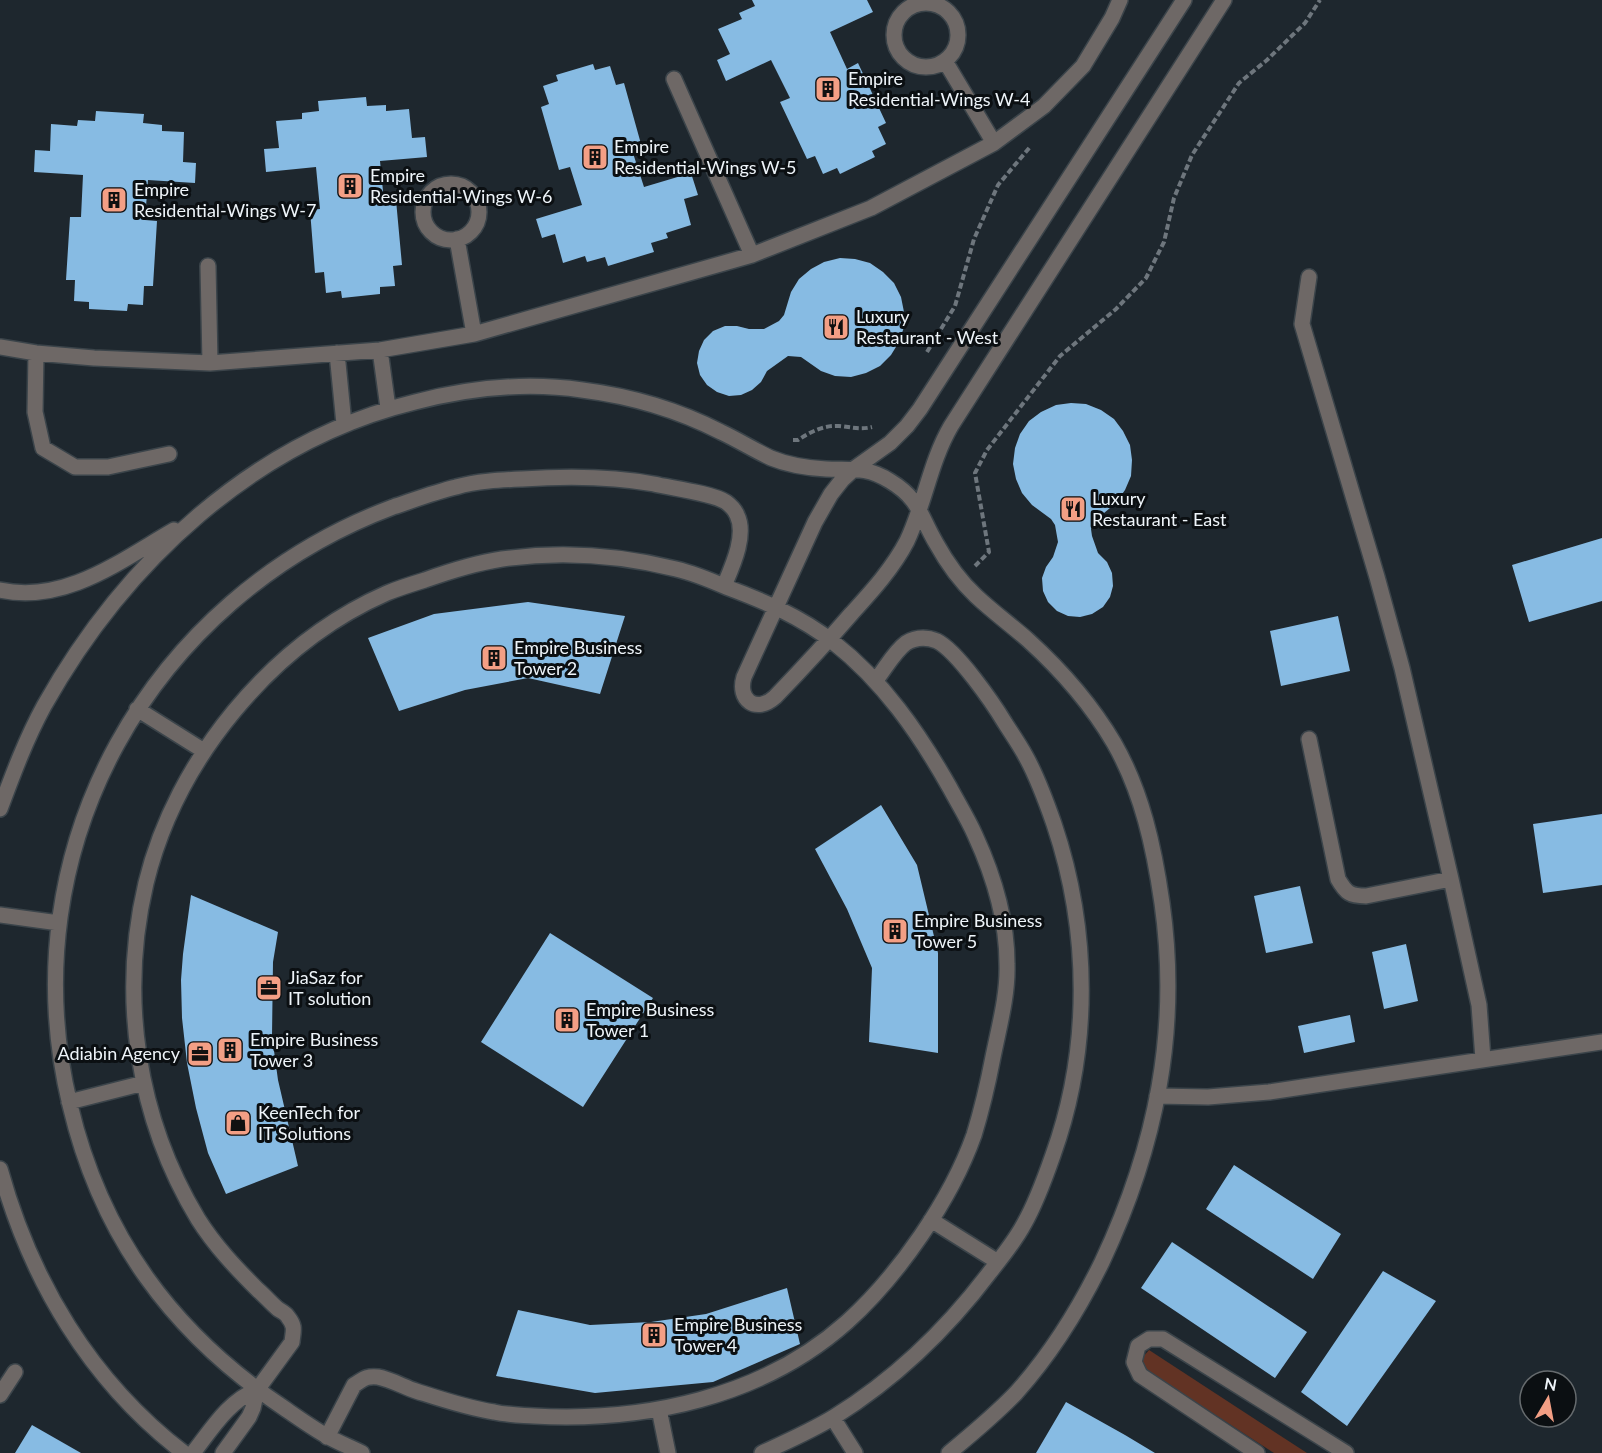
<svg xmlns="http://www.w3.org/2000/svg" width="1602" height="1453" viewBox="0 0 1602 1453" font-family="Lato,sans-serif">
<rect width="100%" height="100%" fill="#1e272e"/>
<path fill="#623324" d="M1149,1350l158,103h-33l-137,-89z"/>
<path fill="#87bbe3" d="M752,0h115l6,12 -43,20 17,37 11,-6 28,60 -8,4 8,17 -14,7 3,6 -35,17 -3,-6 -14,6 -8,-18 -8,3 -27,-57 10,-4 -19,-38 -45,21 -9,-21 13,-6 -12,-25 24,-10 -3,-6 16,-7z
M593,64l2,6 15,-4 6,19 8,-2 17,61 -10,3 13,40 47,-14 7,22 -14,4 7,26 -25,8 2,5 -17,5 3,9 -46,14 -3,-9 -18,5 -2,-6 -22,7 -8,-29 -13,4 -6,-19 46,-14 -12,-38 -11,3 -18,-63 8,-3 -6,-18 15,-5 -2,-6z
M366,97l1,9 19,-1v6l23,-2 3,29 13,-1 2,20 -47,4 4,40 12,-1 6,65 -9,1 2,20 -15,1v7l-38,4 -1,-7 -15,2 -2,-21 -9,1 -5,-63 10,-1 -4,-42 -50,5 -2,-23 15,-1 -3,-27 26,-2v-6l17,-2 -1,-10z
M96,111l48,3 -1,9 19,2v6l22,1 -1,30 13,1 -1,20 -47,-3 -3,40 12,1 -4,65h-9l-1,19 -15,-1 -1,7 -38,-2v-7l-15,-1 1,-21h-9l4,-63h11l2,-42 -49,-3 1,-22 15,1 1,-27 26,2 1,-6 17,1z
M840,258l15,1 15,4 13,9 11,11 7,14 3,15v15l-5,15 -8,13 -11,11 -14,7 -15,4 -16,-1 -14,-5 -20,-14 -13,-1 -21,15 -6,11 -9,8 -11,5 -12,1 -12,-4 -10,-7 -7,-10 -3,-12 2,-12 5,-11 9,-9 12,-5h12l12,3h15l15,-8 5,-6 7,-23 8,-13 12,-10 13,-7z
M1071,403l15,1 15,6 13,9 9,12 7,14 2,15 -1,16 -6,14 -9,13 -12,10 -8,3 -5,13 1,7 6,17 9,9 5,11 1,13 -3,11 -7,10 -11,7 -12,3 -12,-1 -11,-5 -9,-9 -5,-11 -1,-13 4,-11 7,-10 5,-15 -3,-17 -4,-6 -19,-14 -10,-12 -6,-14 -3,-15 2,-16 5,-14 9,-13 12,-9 15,-7z
M1602,538v63l-73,21 -17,-57z
M528,602l97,14 -25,78 -72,-16 -63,12 -66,21 -31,-73 66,-24z
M1338,616l12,55 -69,15 -11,-55z
M881,805l36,60 21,88v100l-69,-11 3,-74 -25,-59 -32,-60z
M1602,814v71l-59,8 -10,-69z
M1300,886l13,57 -47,10 -12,-57z
M191,895l87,37 -5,30 -1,74 6,44 20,86 -72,28 -18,-41 -12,-45 -9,-45 -5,-45 -1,-38 2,-26z
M550,933l103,65 -70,109 -102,-65z
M1406,944l12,57 -34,8 -12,-57z
M1350,1015l5,27 -51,11 -6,-27z
M1234,1165l107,69 -28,45 -107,-70z
M1172,1242l135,90 -32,46 -134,-90z
M1383,1271l53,30 -89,125 -46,-34z
M787,1288l13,56 -87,38 -118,11 -99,-17 22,-66 72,15 61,-3 55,-8z
M1066,1402l59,33 30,18h-119z
M32,1425l49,28h-66z"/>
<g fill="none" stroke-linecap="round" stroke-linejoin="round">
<g stroke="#3b444a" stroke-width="18">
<path id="minor" d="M1184,0l-264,409 -13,17 -17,17 -35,25 -13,12 -11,14 -16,28 -71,155c-7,23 12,37 31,20 26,-27 52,-55 77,-84 20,-22 41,-45 55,-72 18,-38 23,-79 44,-115l273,-426
M894 35a32 32 0 1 1 64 0a32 32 0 1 1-64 0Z
M945,61l49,82
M674,79l78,176
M423 212a28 28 0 1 1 56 0a28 28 0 1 1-56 0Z
M457,239l17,95
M208,266l2,97
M1309,277l-7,47 75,253 25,91 49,211 28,126 4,54
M0,347l36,6 58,5 116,5 170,-13 94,-16 278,-79 119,-47 123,-65 50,-37 39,-40 29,-48 8,-18
M380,350l8,58
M36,353l-1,59 8,36 32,19h33l61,-13
M337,353l7,71
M0,590c65,14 120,-29 174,-60
M137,709l67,42
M1309,739l29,140c8,14 12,17 28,17l85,-17
M0,809c13,-35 26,-70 44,-103 80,-143 210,-265 371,-304 54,-14 112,-20 167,-12 48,6 96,20 139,42 17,8 33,18 50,26 17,7 36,10 55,11 26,1 40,-3 64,12 30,18 30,35 46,62 11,20 24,38 40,53 17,16 35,29 52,44 32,29 63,64 86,103 28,49 40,104 48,160 18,127 -6,244 -60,359 -23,47 -51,92 -86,131 -21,22 -44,41 -67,60
M0,915l59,8
M1157,1096l51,1 61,-5 333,-50
M69,1102l75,-19
M0,1169c31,112 90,212 184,284
M931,1220l67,42
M0,1395l15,-23
M659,1409l9,44
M833,1418l22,35
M193,1453c18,-23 36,-53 64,-63
M223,1453l26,-36 4,-9 4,-18 35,-48c1,-11 4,-15 -4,-25 -2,-4 -7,-6 -10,-8 -7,-6 -13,-13 -20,-19 -22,-22 -43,-44 -60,-71 -61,-101 -79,-222 -52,-336 30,-123 125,-239 241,-290 12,-5 25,-9 38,-13 25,-9 51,-17 77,-21 57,-8 118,-4 174,10 17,4 34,11 50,18 38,14 75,30 107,55 50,39 86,91 117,146 8,15 18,31 25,47 18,39 32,85 32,129 1,31 -8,63 -14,93 -5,26 -11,52 -19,78 -23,65 -76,141 -127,187 -85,76 -203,100 -313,94 -14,-1 -27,-1 -40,-4 -27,-4 -53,-13 -78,-21 -12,-4 -26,-12 -38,-14 -13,-1 -14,2 -24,8l-27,52
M362,1453c-12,-6 -25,-11 -37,-18 -14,-8 -28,-18 -41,-27 -112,-75 -183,-172 -214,-303 -62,-256 80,-507 323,-598 21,-7 42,-15 63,-20 21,-6 44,-7 66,-8 44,-3 89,-3 132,5 17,4 58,9 72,18 4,3 9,8 11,13 10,20 -5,52 -13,71
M762,1453c24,-11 49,-22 72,-36 61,-38 113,-88 156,-145 12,-15 25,-31 34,-48 12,-21 21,-46 29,-69 38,-106 37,-224 1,-331 -8,-23 -17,-48 -29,-69 -6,-11 -13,-21 -20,-32 -12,-20 -48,-72 -68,-82 -10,-4 -21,-4 -31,2 -12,9 -21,26 -30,37
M1257,1453l-117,-78 -6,-13 4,-16 11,-7h14l183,114"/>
</g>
<path stroke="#6e767d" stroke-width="4" stroke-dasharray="6 3" stroke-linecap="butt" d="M927,352l28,-46 19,-67 24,-54 32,-38
M793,440h5c12,-8 26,-15 41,-14 12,1 21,4 33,1
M975,566l14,-14 -14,-79 12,-23 73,-94 56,-47 30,-31 18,-36 10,-44 18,-43 47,-72 28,-23 38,-37 15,-23"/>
<use href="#minor" stroke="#6e6866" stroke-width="15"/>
</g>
<defs>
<g id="building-square" transform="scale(1.35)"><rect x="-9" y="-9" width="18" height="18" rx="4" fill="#f39f85" stroke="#0b0f12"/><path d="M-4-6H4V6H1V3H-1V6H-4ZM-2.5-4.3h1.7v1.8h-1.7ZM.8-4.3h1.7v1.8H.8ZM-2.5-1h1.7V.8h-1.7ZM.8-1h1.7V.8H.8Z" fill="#111"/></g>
<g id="restaurant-square" transform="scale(1.35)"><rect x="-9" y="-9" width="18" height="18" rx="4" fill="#f39f85" stroke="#0b0f12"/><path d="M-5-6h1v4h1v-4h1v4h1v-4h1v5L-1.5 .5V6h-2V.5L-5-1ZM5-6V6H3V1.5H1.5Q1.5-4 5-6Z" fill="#111"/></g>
<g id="office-square" transform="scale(1.35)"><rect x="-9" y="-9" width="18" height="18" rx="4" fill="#f39f85" stroke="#0b0f12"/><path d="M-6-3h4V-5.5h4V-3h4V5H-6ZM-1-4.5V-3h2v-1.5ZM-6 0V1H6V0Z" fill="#111"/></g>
<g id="shop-square" transform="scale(1.35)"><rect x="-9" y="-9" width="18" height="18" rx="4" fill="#f39f85" stroke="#0b0f12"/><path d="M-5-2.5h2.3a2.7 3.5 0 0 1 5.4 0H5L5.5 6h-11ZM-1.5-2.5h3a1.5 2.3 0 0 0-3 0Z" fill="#111"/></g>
</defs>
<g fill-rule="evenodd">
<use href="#building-square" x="828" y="89"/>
<use href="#building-square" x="595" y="157"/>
<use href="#building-square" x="350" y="186"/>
<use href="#building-square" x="114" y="200"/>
<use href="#restaurant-square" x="836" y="327"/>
<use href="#restaurant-square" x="1073" y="509"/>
<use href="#building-square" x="494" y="658"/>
<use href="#building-square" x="895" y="931"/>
<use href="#office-square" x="269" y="988"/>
<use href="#building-square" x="567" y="1020"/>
<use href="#building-square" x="230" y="1050"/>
<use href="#office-square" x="200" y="1054"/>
<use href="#shop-square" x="238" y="1123"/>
<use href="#building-square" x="654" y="1335"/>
</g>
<g text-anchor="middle" stroke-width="6" stroke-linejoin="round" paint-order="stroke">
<g font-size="18" fill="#eef4f9" stroke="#0b0f12" text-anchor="start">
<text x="848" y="85">Empire<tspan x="848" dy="21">Residential-Wings W-4</tspan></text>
<text x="614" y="153">Empire<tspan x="614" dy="21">Residential-Wings W-5</tspan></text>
<text x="370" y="182">Empire<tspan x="370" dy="21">Residential-Wings W-6</tspan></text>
<text x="134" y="196">Empire<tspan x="134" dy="21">Residential-Wings W-7</tspan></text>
<text x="856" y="323">Luxury<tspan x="856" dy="21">Restaurant - West</tspan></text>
<text x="1092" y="505">Luxury<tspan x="1092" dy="21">Restaurant - East</tspan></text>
<text x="514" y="654">Empire Business<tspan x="514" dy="21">Tower 2</tspan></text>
<text x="914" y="927">Empire Business<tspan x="914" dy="21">Tower 5</tspan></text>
<text x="288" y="984">JiaSaz for<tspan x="288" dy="21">IT solution</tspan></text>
<text x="586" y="1016">Empire Business<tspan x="586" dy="21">Tower 1</tspan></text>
<text x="250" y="1046">Empire Business<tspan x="250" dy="21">Tower 3</tspan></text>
<text x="180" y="1060" text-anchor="end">Adiabin Agency</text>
<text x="258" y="1119">KeenTech for<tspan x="258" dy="21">IT Solutions</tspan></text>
<text x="674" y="1331">Empire Business<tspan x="674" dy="21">Tower 4</tspan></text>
</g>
</g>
<g transform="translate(1548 1399) rotate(10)"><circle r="28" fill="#0b0f12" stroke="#666b6e" stroke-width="1.5"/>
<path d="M0-4.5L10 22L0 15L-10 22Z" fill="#f39f85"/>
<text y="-9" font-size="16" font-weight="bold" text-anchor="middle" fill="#eef4f9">N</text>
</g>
</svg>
